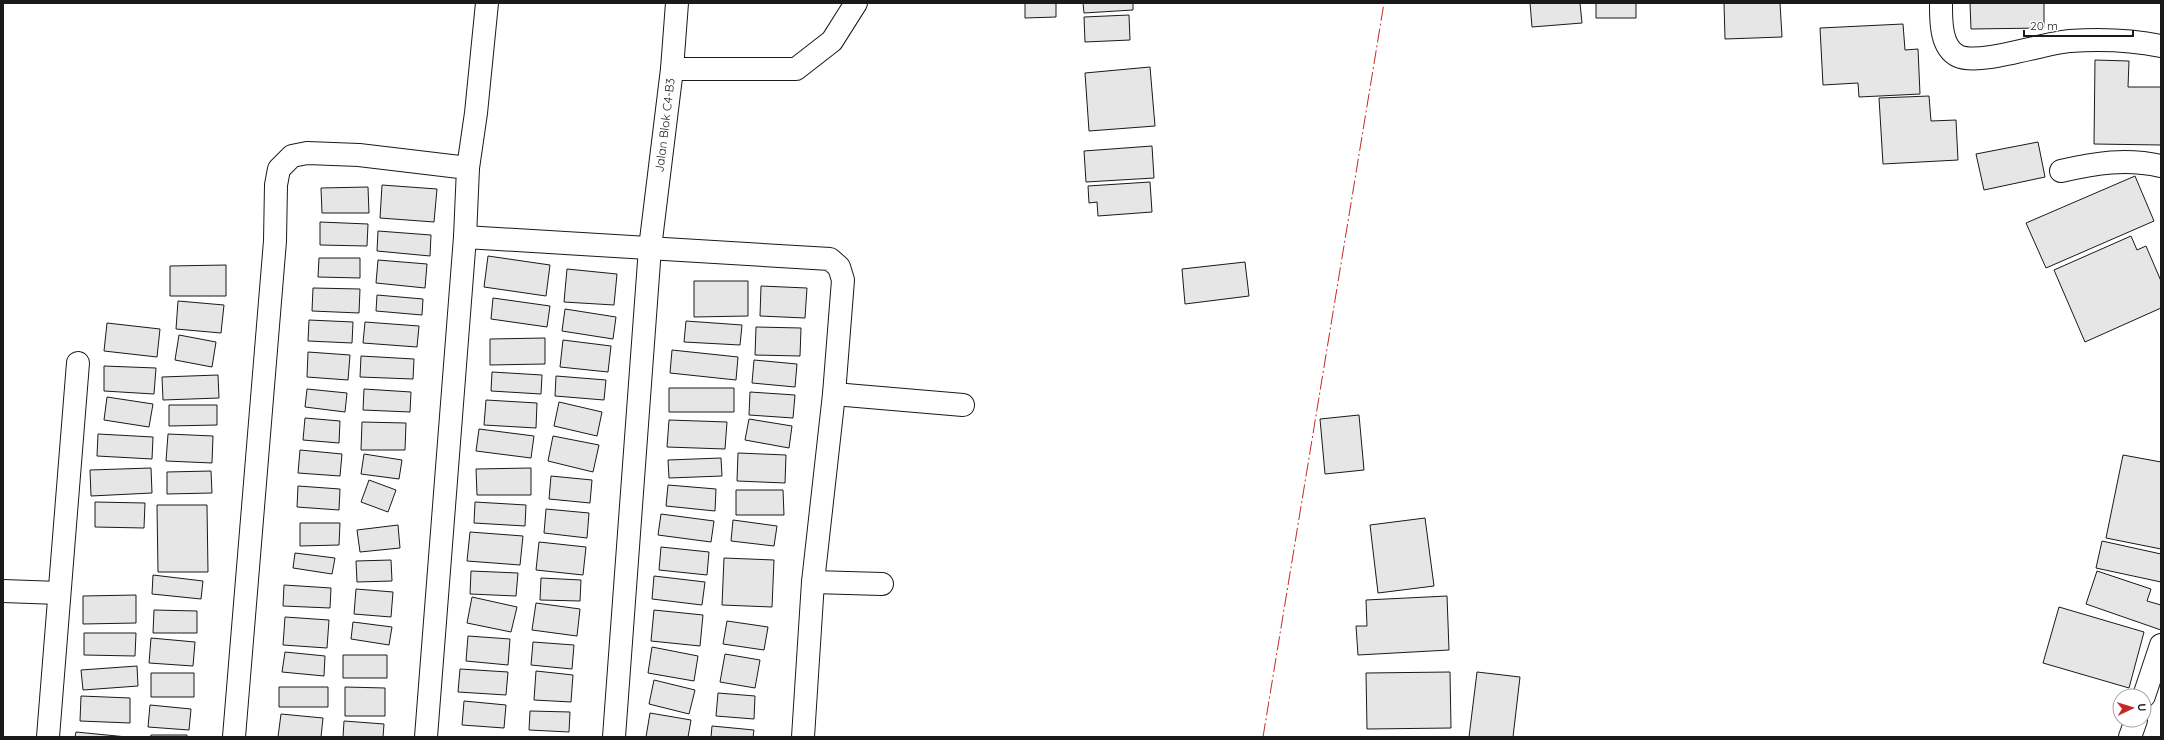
<svg xmlns="http://www.w3.org/2000/svg" width="2164" height="740" viewBox="0 0 2164 740" font-family="Quicksand,sans-serif">
<rect width="100%" height="100%" fill="#fff"/>
<path fill="#e6e6e6" stroke="#1a1a1a" d="M1025,3h31v14l-31,1z
M1083,3h50v7l-49,3z
M1530,3h50l2,20 -50,4z
M1596,3h40v15h-40z
M1724,3h56l2,34 -57,2z
M1970,3h74v25l-73,1z
M1129,15l1,25 -45,2 -1,-25z
M1903,24l2,26 13,-1 2,45 -61,3 -1,-14 -35,2 -3,-57z
M2095,60l34,1 -1,26h33v58l-67,-1z
M1150,67l5,59 -66,5 -4,-58z
M1929,96l2,25 25,-1 2,40 -75,4 -4,-66z
M2038,142l7,35 -61,13 -8,-36z
M1152,146l2,32 -68,4 -2,-31z
M2135,176l19,45 -108,47 -20,-45z
M1150,182l2,30 -54,4 -1,-14 -8,1 -1,-17z
M382,185l55,4 -3,33 -54,-4z
M368,187l1,26h-47l-1,-25z
M320,222l48,2 -1,22 -47,-1z
M378,231l53,4 -1,21 -53,-5z
M2131,236l6,14 9,-4 15,35v27l-76,34 -31,-72z
M488,256l62,9 -4,31 -62,-9z
M319,258h41v20l-42,-1z
M378,260l49,4 -2,24 -49,-5z
M1245,262l4,34 -64,8 -3,-35z
M226,265v31h-56v-30z
M567,269l50,5 -3,31 -50,-3z
M694,281h54v35l-54,1z
M761,286l46,2 -2,30 -45,-2z
M313,288l47,1 -1,24 -47,-2z
M377,295l46,4 -1,16 -46,-4z
M493,298l57,8 -3,21 -56,-8z
M178,301l46,4 -3,28 -45,-4z
M565,309l51,8 -3,22 -51,-8z
M309,320l44,2 -1,21 -44,-2z
M686,321l56,4 -2,20 -56,-3z
M365,322l54,4 -2,21 -54,-4z
M107,323l53,6 -3,28 -53,-6z
M756,327l45,1 -1,28 -45,-1z
M179,335l37,7 -4,25 -37,-7z
M545,338v26l-55,1v-26z
M563,340l48,6 -3,26 -48,-5z
M672,350l66,7 -2,23 -66,-7z
M308,352l42,3 -2,25 -41,-3z
M361,356l53,3 -1,20 -53,-2z
M754,360l43,4 -2,23 -43,-4z
M104,366l52,2 -2,26 -50,-3z
M492,372l50,3 -1,19 -50,-3z
M218,375l1,23 -56,2 -1,-23z
M556,376l50,4 -2,20 -49,-4z
M669,388h65v24h-65z
M307,389l40,4 -2,19 -40,-5z
M364,389l47,3 -1,20 -47,-2z
M750,392l45,3 -2,23 -44,-3z
M107,397l46,7 -4,23 -45,-7z
M486,400l51,3 -1,25 -52,-3z
M559,402l43,10 -5,24 -43,-10z
M169,405h48v20l-48,1z
M1359,415l5,55 -39,4 -5,-55z
M305,418l35,3 -1,22 -36,-3z
M749,419l43,7 -3,22 -44,-8z
M669,420l58,2 -2,27 -58,-2z
M362,422l44,1 -1,27h-44z
M479,429l55,7 -3,22 -55,-7z
M98,434l55,3 -1,22 -55,-3z
M168,434l45,2 -1,27 -46,-2z
M553,436l46,9 -6,27 -45,-11z
M300,450l42,4 -2,22 -42,-3z
M738,453l48,2 -1,28 -48,-2z
M364,454l38,6 -3,19 -38,-5z
M2123,455l38,7v87l-55,-11z
M721,458l1,18 -53,2 -1,-18z
M151,468l1,25 -61,3 -1,-26z
M531,468v27h-54l-1,-26z
M211,471l1,22 -45,1v-22z
M551,476l41,4 -2,23 -41,-4z
M369,480l27,10 -8,22 -27,-10z
M668,485l48,4 -1,22 -49,-5z
M298,486l42,3 -1,21 -42,-3z
M736,490h47l1,25h-48z
M95,502l50,1 -1,25 -49,-1z
M475,502l51,3 -1,21 -51,-3z
M157,505h50l1,67h-50z
M546,509l43,4 -2,25 -43,-5z
M661,514l53,7 -3,21 -53,-7z
M1425,518l9,68 -56,7 -8,-68z
M733,520l44,6 -3,20 -43,-5z
M300,523h40l-1,22 -39,1z
M398,525l2,23 -40,4 -3,-22z
M470,532l53,4 -3,29 -53,-4z
M2102,541l59,13v28l-65,-14z
M539,542l47,5 -3,28 -47,-5z
M661,547l48,5 -2,23 -48,-5z
M295,553l40,5 -3,16 -39,-6z
M724,558l50,2 -2,47 -50,-2z
M391,560l1,21 -35,1 -1,-21z
M471,571l47,2 -2,23 -46,-2z
M2097,571l54,18 -4,12 14,4v25l-75,-26z
M153,575l50,6 -2,18 -49,-5z
M654,576l51,6 -3,23 -50,-6z
M541,578l40,2 -1,21 -40,-1z
M284,585l47,3 -1,20 -47,-2z
M356,589l37,3 -2,25 -37,-3z
M136,595v28l-53,1v-28z
M1447,596l2,54 -91,5 -2,-29h11l-1,-26z
M472,597l45,10 -6,25 -44,-9z
M536,603l44,6 -3,27 -45,-6z
M2059,607l85,25 -15,56 -86,-25z
M154,610l43,1v22h-44z
M654,610l49,5 -3,31 -49,-5z
M285,617l44,3 -2,28 -44,-3z
M727,621l41,6 -4,23 -41,-6z
M353,622l39,5 -3,18 -38,-6z
M84,633h52l-1,23 -51,-1z
M468,636l42,3 -2,26 -42,-4z
M151,638l44,4 -2,24 -44,-3z
M533,642l41,3 -2,24 -41,-4z
M652,647l46,9 -4,25 -46,-8z
M285,652l40,4 -1,20 -42,-4z
M725,654l35,6 -5,28 -35,-6z
M343,655h44v23h-44z
M137,666l1,20 -55,4 -2,-20z
M460,669l48,3 -2,23 -48,-3z
M536,671l37,4 -2,27 -37,-2z
M1450,672l1,56 -84,1 -1,-56z
M1477,672l43,5 -7,60h-44z
M151,673h43v24h-43z
M654,680l41,10 -6,24 -40,-10z
M279,687h49v20h-49z
M345,687l40,1v28h-40z
M718,693l37,3 -1,23 -38,-3z
M81,696l49,2v25l-50,-2z
M464,701l42,4 -2,23 -42,-3z
M150,705l41,4 -2,21 -41,-3z
M530,711l40,1 -1,20 -40,-2z
M650,713l41,7 -3,17h-42z
M281,714l42,4 -2,19h-43z
M344,721l40,3 -1,13h-40z
M712,726l42,4 -1,7h-42z
M76,732l51,5h-52z
M151,735h36v2h-37z"/>
<g fill="none" stroke-linecap="round" stroke-linejoin="round">
<g stroke="#1a1a1a" stroke-width="24">
<g id="minor">
<path d="M1941,3c0,16 -1,44 17,53 22,10 85,-13 112,-15 30,-2 61,-1 91,5"/>
<path d="M672,69h124l36,-28 24,-38"/>
<path d="M468,168l8,-55 11,-110"/>
<path d="M2061,171c35,-8 65,-13 100,-5"/>
<path d="M834,394l129,11"/>
<path d="M813,582l69,2"/>
<path d="M3,591l56,2"/>
<path d="M48,737l30,-374"/>
<path d="M234,737l41,-496 1,-56 3,-16 13,-13 15,-3 52,2 109,13 -3,69"/>
<path d="M426,737l39,-500 365,22 9,8 4,13 -9,114 -21,188 -10,155"/>
<path id="s1" d="M614,737l36,-489 22,-179 5,-66"/>
</g>
</g>
<g stroke="#1a1a1a" stroke-width="24">
<path id="tertiary" d="M2144,696l17,-51
M2130,737l6,-17"/>
</g>
<use href="#minor" stroke="#fff" stroke-width="22"/>
<use href="#tertiary" stroke="#fff" stroke-width="22"/>
<path stroke="#c62828" stroke-width="1" stroke-dasharray="14 3 2 3" stroke-linecap="butt" d="M1263,737l121,-734"/>
</g>
<g text-anchor="middle" stroke-width="3" stroke-linejoin="round" paint-order="stroke">
<g font-size="12" fill="#1a1a1a" stroke="#fff">
<text dy="4" stroke="none"><textPath href="#s1" startOffset="614">Jalan Blok C4-B3</textPath></text>
</g>
</g>
<rect width="2164" height="740" fill="none" stroke="#1a1a1a" stroke-width="8"/>
<g transform="translate(2132 708) rotate(86)"><circle r="19" fill="#ffffff" stroke="#a3a3a3"/>
<path d="M0-3L7 15L0 10L-7 15Z" fill="#c62828"/>
<text y="-6" font-size="11" font-weight="bold" text-anchor="middle" fill="#1a1a1a">U</text>
</g>
<path d="M2024 30v6h109v-6" fill="none" stroke="#1a1a1a" stroke-width="2"/>
<text x="2030" y="30" font-size="12" fill="#1a1a1a" stroke="#ffffff" stroke-width="3" paint-order="stroke">20 m</text>
</svg>
